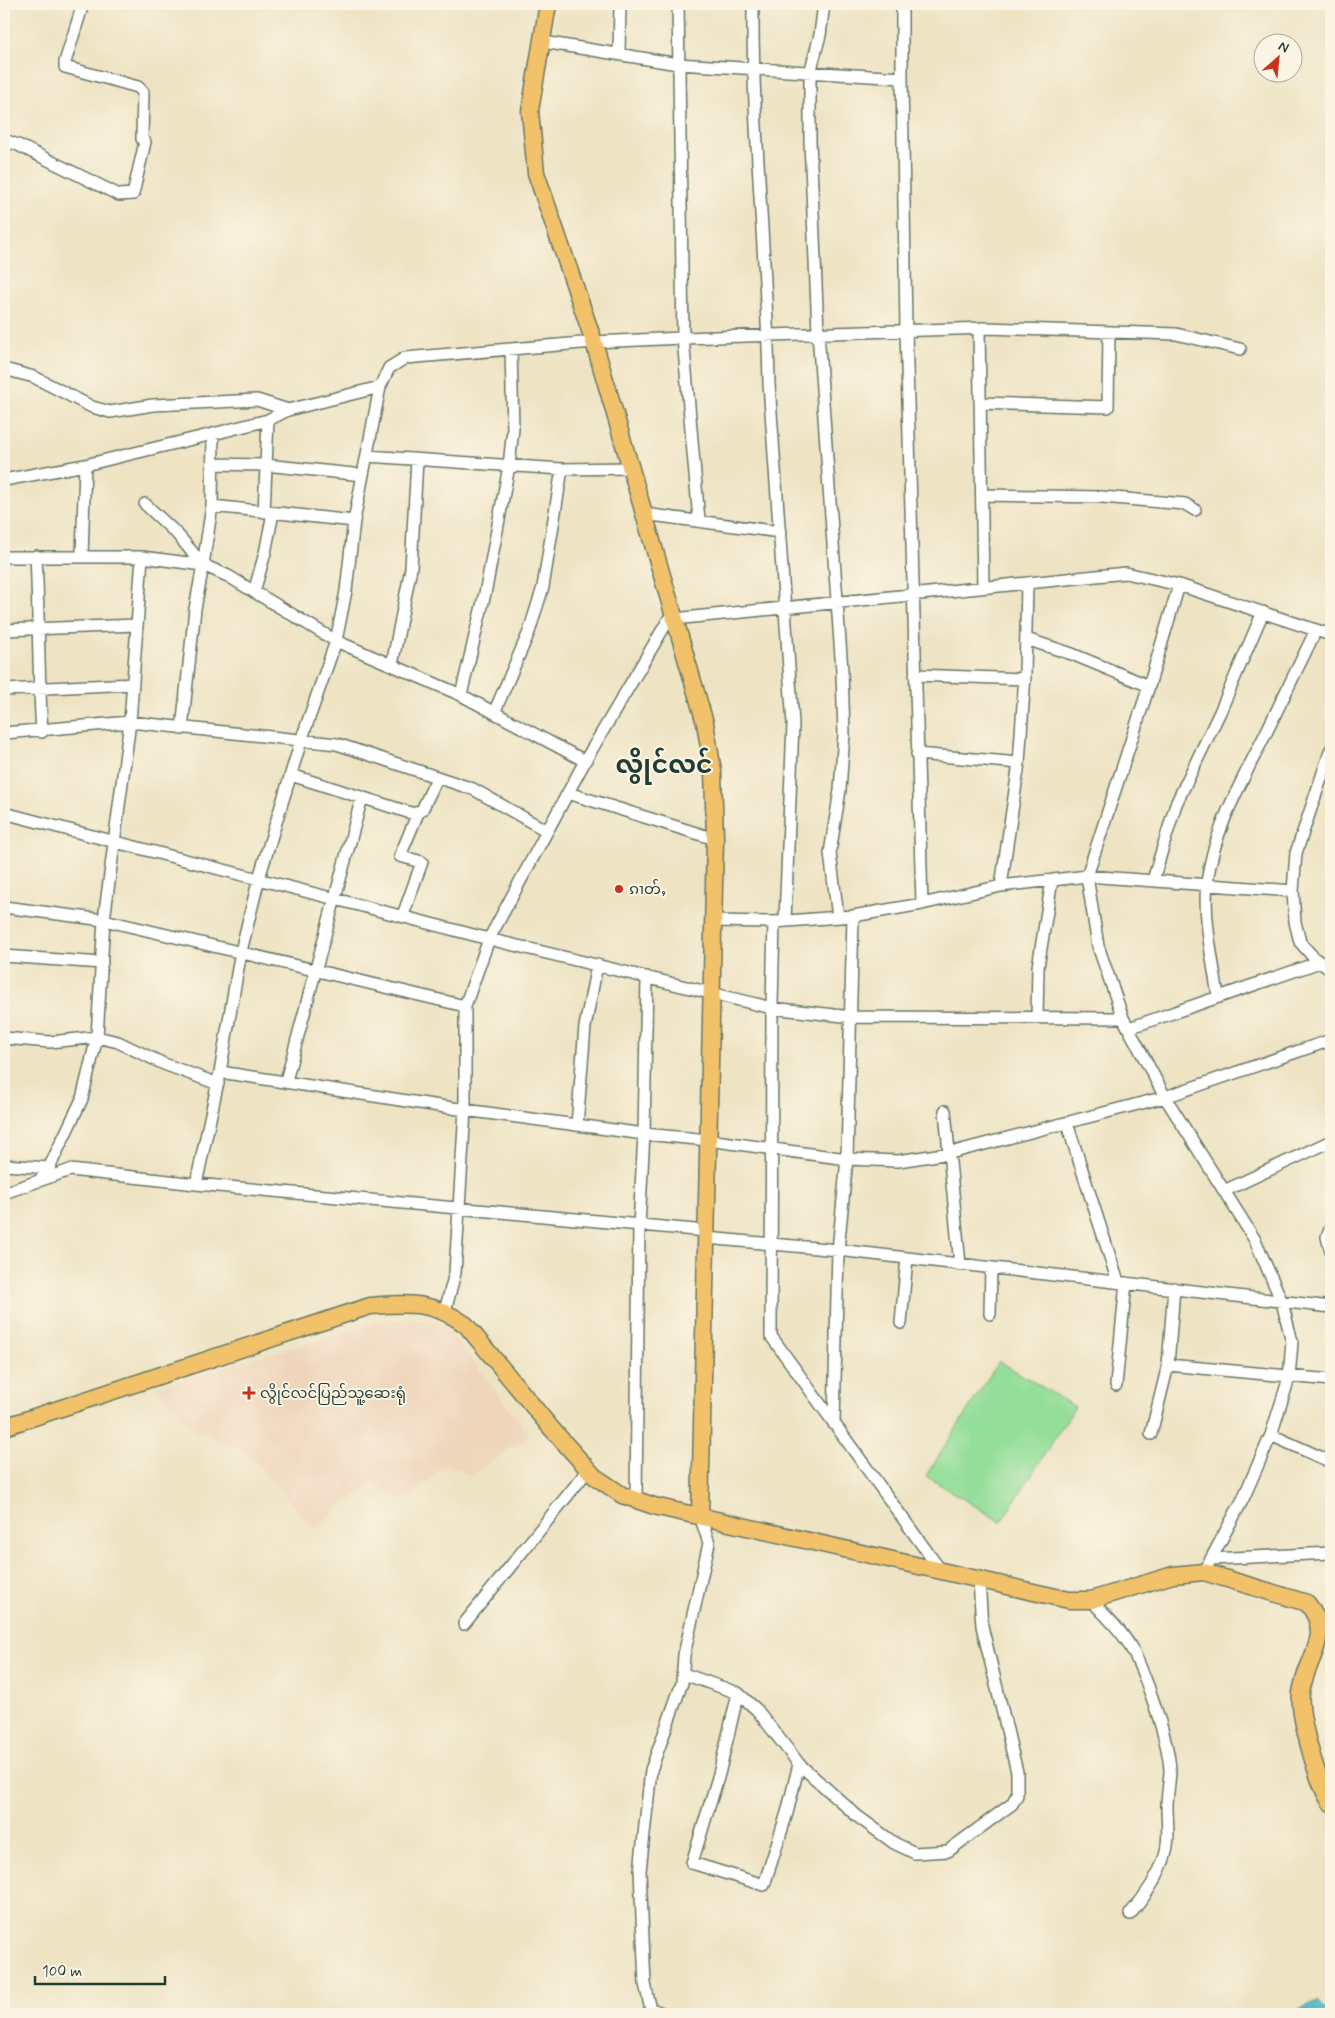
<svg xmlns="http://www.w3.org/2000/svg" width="1335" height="2018" viewBox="0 0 1335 2018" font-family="Mynerve,'Noto Sans Myanmar',sans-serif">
<defs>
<pattern id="water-rules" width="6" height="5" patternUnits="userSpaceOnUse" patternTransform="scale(1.25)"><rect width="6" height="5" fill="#59c5d2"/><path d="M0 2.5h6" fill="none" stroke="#49a1ab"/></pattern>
</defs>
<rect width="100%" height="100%" fill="#fcf5e5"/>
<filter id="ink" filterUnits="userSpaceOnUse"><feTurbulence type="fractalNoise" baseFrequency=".02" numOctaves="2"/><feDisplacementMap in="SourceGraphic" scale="10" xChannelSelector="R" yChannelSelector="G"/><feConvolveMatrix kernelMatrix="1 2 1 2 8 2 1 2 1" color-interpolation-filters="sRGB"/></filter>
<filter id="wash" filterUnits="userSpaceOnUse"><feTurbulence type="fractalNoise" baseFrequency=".0096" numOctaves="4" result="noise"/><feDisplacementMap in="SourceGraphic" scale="20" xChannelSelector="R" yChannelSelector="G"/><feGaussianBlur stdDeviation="1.12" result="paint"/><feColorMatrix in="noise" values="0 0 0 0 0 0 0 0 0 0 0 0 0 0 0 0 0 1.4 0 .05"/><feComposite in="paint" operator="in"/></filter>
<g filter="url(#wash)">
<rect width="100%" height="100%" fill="#eee3c3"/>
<path fill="#efd6bb" d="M386,1320l52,1 7,5 85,109 -59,41 -24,-12 -43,37 -31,-19 -60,47 -64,-74 -53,-24 -42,-43z"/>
<path fill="#93de99" stroke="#598e66" d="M999,1361l76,46 -74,115 -75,-46z"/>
<path fill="url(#water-rules)" stroke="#3c8183" d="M1318,2001l13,13h-37l1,-3z"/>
</g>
<g filter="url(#ink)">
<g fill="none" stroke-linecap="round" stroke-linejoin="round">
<g stroke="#677766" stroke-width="14">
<path id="minor" d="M678,4l5,334 16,182
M753,4c-1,127 14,253 16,380l24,340 -8,197
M824,4l-4,31 -10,38v68l8,191 24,339 2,63 -4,56 -10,63 8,64
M902,4v74
M543,42l135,22 224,14 4,252 16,574
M619,54l1,-50
M4,140l14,5 101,50 14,-1 12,-52 -3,-3 1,-47 -5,-5 -73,-20v-5l18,-58
M979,329l4,258
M4,369l30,8 58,30 18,5 43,-7 104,-5 31,10
M980,403l128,4 1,-75
M367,456l195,13 68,-1
M213,464l52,1 98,10
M4,480l81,-15 128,-31 55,-14 20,-10 92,-23
M982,495l120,2 83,7 10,6
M145,504l32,30 26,31 9,-59 1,-72
M212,506l142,15
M264,512l4,-92
M644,514l136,18
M36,556c3,59 2,117 6,176
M82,556l3,-91
M4,557h138l61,8 25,11 108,65 125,54 124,66
M1179,585l-30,101 -62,190 11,70 25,72 42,79 90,143 27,62 10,40 -3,36 -18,57 -28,64 -39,73
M254,592l11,-39 8,-40
M674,619l452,-46 53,12 152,50
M4,630l133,-5
M1026,639l46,15 77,32
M392,665l19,-97 6,-108
M915,675l110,4
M4,690l129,-6
M461,695l25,-106 23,-123 4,-38 -2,-78
M494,713l35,-81 14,-45 19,-118
M182,729l13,-120 8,-44
M4,733l126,-11 207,22 136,45 74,42
M1331,749l-35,104 -3,38 2,31 5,20 14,16 17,12
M917,754l102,9
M291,775l123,39 8,-4 15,-32
M568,793l147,46
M4,813l485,126 283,69 80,9 271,1
M1153,880l23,-76 44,-92 43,-100
M1001,886l18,-123 6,-88 2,-92
M4,907l100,13 361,86
M403,915l19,-53 -22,-6 18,-43
M713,921l61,1 79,-6 69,-12 79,-18 86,-10 206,15
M774,922l-2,83 -1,331 170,235
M4,956l98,7
M1218,996c-5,-34 -15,-79 -11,-113 6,-52 35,-102 58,-148 17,-35 34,-70 51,-105
M1037,1018l1,-51 14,-87
M1129,1028l191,-66
M4,1038l46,4 47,-5 21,5 46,22 54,20
M220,1072l245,38 179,24 64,6 139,19 51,2 52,-8 215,-56 166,-57
M287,1077l75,-280
M945,1111l15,154
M1067,1123l51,159
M577,1125l8,-98 12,-62
M4,1165l45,3
M40,1180l9,-12 33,-69 15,-62 7,-117 26,-198 12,-165
M196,1184l24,-112 21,-121 18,-73 42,-137 35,-100 10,-50 8,-70 26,-134 9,-19 16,-10 189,-16 89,-4 304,-10 189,6 64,15
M1224,1191l107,-50
M4,1193l66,-23 126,14 510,47
M1331,1227l-4,10 4,15
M706,1238l132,12 493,57
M445,1311l10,-38 10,-163v-104l24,-67 96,-178 88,-149
M990,1314l1,-46
M901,1323l6,-65
M1168,1365l163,15
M1116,1385l10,-102
M834,1424l4,-174 9,-91 6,-243
M1151,1434l17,-69 6,-77
M1271,1435l60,27
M636,1500l3,-274 5,-92 3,-157
M1211,1559l120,-6
M1091,1600c13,15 29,28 39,46 15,26 38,93 40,123 0,12 -3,25 -3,37 0,17 3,34 -2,50 -7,21 -20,41 -35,58
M464,1624l124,-154
M684,1674l54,19 19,17 42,54 58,52 37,27 21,10 33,-2 64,-47 5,-9v-23l-35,-146 -3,-46
M738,1693l-19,81 -27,89 72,22 23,-72 12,-49
M651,2009l14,5
M652,2014l-7,-30 -5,-113 11,-101 31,-87 2,-28 25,-112 -9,-27"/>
</g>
<g stroke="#677766" stroke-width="19">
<path id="highway" d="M548,4l-18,107 6,62 58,169 111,381 8,48 2,68 -15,677
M4,1427l366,-121c39,-3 63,-5 96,19l85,103 43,48 28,19 32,11 415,94h22l82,-25 31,-3 103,31c28,33 -1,54 -6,90 -3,22 17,92 30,110"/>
</g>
<use href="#minor" stroke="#fff" stroke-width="11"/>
<use href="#highway" stroke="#f2c26a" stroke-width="16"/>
</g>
</g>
<g fill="#c8321e" stroke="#fcf5e5" stroke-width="2">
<circle cx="619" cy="889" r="5"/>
<path d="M246.5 1385.5h5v5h5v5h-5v5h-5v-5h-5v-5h5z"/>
</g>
<g text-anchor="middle" stroke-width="4" stroke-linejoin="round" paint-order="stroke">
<g font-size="15" fill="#1f3d34" stroke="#fcf5e5" text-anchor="start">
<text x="629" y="894">ၵၢတ်ႇ</text>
<text x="260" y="1398">လွိုင်လင်ပြည်သူ့ဆေးရုံ</text>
</g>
<g font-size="25" font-weight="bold" fill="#1f3d34" stroke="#fcf5e5">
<text x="664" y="773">လွိုင်လင်</text>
</g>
</g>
<rect width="1335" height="2018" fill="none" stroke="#fcf5e5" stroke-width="20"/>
<g transform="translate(1278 58) rotate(27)"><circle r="24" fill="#fcf5e5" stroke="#a4ab9e"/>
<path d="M0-4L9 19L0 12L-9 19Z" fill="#c8321e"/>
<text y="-8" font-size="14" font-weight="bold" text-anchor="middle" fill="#1f3d34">N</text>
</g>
<path d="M35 1976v8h130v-8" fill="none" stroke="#1f3d34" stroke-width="2.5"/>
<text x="42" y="1976" font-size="15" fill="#1f3d34" stroke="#fcf5e5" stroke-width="4" paint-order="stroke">100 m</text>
</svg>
